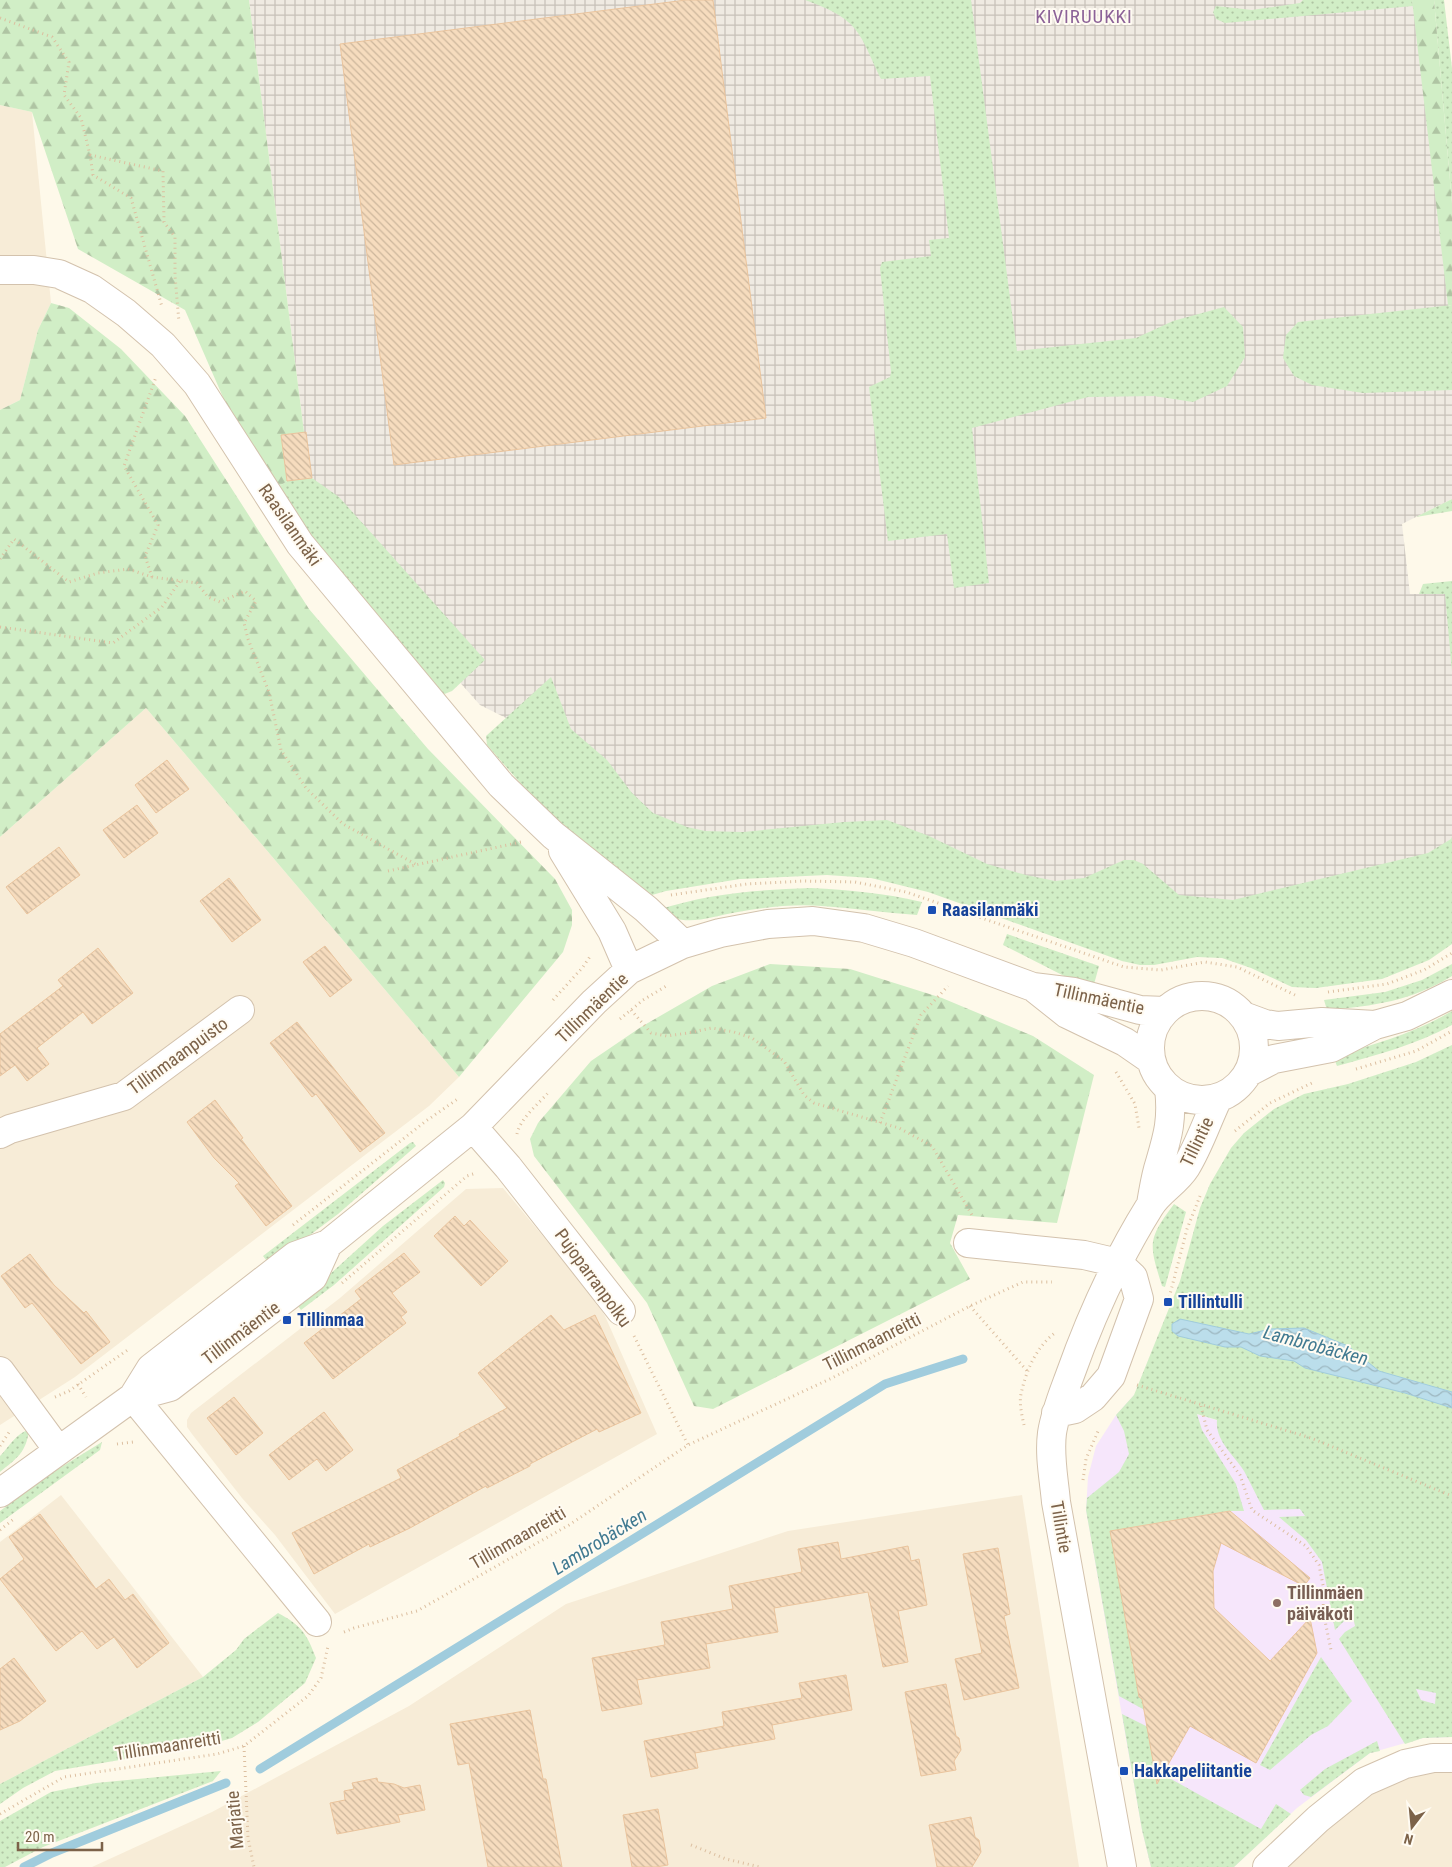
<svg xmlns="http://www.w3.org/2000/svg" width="1452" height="1867" viewBox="0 0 1452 1867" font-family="'Roboto Condensed',sans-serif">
<defs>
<pattern id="industrial-grid" width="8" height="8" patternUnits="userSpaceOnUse" patternTransform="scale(1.25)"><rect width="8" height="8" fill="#efeae2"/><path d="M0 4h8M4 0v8" fill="none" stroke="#c7c1b9"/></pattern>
<pattern id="grass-dots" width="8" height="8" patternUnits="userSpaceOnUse" patternTransform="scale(1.25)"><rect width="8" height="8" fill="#d1eec6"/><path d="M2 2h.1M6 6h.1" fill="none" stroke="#afc4a3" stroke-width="1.8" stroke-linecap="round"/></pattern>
<pattern id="forest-firs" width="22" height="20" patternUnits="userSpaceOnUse" patternTransform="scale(1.25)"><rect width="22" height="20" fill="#d1eec6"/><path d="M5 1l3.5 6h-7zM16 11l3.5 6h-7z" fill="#afc4a3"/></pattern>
<pattern id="water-waves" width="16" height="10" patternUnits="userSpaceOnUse" patternTransform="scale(1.25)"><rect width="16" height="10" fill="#bbdeeb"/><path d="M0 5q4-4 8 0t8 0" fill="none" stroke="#9db7c0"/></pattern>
<pattern id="building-back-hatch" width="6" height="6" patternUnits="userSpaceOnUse" patternTransform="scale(1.25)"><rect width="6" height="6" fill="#f6dcbe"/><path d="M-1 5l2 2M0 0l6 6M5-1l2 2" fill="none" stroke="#ccb69c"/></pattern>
</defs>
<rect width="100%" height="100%" fill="#fef9ea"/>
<path fill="#f7ecd7" d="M0,105l32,7 19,191 -13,27 -18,70 -20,10z
M146,708l313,369 -30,29 -354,271 -75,48v-588z
M503,1188l91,110 11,18 52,118 -322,180 -60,-79 -33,-37 -50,-64 -5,-7v-7l4,-7 149,-115 126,-109z
M61,1495l142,182 -203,107v-242z
M1022,1495l57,372h-987l120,-55 197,-106 157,-102 222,-73z
M1452,1770v97h-169l70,-63 64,-31z"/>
<path fill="url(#industrial-grid)" d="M249,0h1164l39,336v163l-50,25 8,70h42v287l-144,51 -434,-72 -223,12 -145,-154 -26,-13 -197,-221 4,-3 -6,-46 23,-3z"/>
<path fill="#f6e6fb" d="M1134,1395l125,38 193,75v229l-29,1 -53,15 -73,55 -63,59h-83l-9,-37 -56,-320 2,-33 8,-31 20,-31z"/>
<path fill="url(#grass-dots)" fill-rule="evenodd" d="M805,0h166l46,351 119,-13 37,-17 51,-14 19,20 2,30 -18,29 -34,16 -39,-6 -66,1 -116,31 17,155 -35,5 -7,-54 -59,7 -19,-154 21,-10 1,-5 -11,-104 2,-6 49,-6 -2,-16 20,-2 -19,-162 -49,3c-8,-15 -14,-33 -23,-46 -12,-18 -34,-26 -53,-33z
M1303,0h109l1,6 -188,17 -9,-4 -3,-7 3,-6 36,4 48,-7z
M1434,0h10l8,68v135z
M1452,305v85l-89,3 -51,-8 -18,-9 -11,-18 3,-23 12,-13z
M312,478l27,19 146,163 -33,31 -10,4 -169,-204 14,-10z
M1452,499v12l-36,6z
M1452,581v91l-7,-78h-26l4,-10z
M551,677l20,52 36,31 25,33 21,20 34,14 18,4 38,1 101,-10 43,-2 42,16 58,28 39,11 29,6 29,-3 40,-18h10l9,4 36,31 54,5 195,-47 23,-14 1,-3v108l-23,16 -47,19 -66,9 -24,-1 -41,-19 -29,-10 -25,-1 -43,8h-14l-18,-4 -194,-69 -57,-14 -44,-3 -87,4 -74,12 -14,4 -10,6 -106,-100 -49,-56 -1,-9z
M811,888c38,2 74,5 111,14l-5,13c-32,-2 -64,-7 -95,-9 -28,-2 -57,1 -84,6 -31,5 -53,17 -81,-2 53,-17 99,-20 154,-22z
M1007,934l92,32 -6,22 -25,-10 -65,-33z
M1452,964v12c-41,25 -78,30 -125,34l-3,-10 61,-8 37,-12z
M1452,1011v14c-36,20 -76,30 -115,41l-4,-10c41,-11 82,-23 119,-45z
M1452,1045v692l-29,1 -18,6 -66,-105 6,-7 10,-6 -2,-9 -8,3 -10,10 -13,-68 -16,-22 -27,-23 26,-1 -5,-7 -36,1c-7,-13 -13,-26 -20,-39 -10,-16 -29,-30 -27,-51l-20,-6 5,16 34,54 8,27h-15l-118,20 74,201 -66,-36 -33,-186 1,-12 32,-26 10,-18 -5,-23 -8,-16 18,-20 46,-114 20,-73 10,-24 21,-36 13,-15 30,-24 30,-15 44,-10 68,-22zM1416,1689l20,4 -1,11 -14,-4z
M413,1142l3,4 -78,68 -68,51 -7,-9 147,-113z
M443,1180l2,3 -1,4 -110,98 -33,25 -6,-8 34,-27 54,-49z
M1174,1204l12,8 -21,75 -3,-1c-13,-42 -15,-46 12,-82z
M29,1430c-3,23 -12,28 -29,42v-16c9,-9 16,-23 29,-26z
M102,1442l-2,8 -100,73v-12l50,-37z
M278,1613c23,12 29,21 38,45l-11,25 -47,39 -26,16 -24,7 -153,26 -32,17 -23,16v-20l203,-107 33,-27 8,-11z
M1321,1657l31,44 -24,25 -17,9 -41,35 -10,-5z
M1122,1714l28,14 -1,10 8,45 5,-9 99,55 15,-25 15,10 -57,53h-83l-9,-37z
M1377,1741l3,10 -10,2 -59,44 -7,-2 -4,-5 25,-21z
M221,1771l-8,10 -170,66 -38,20h-5v-46l51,-29 45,-9z"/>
<path fill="url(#forest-firs)" d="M0,0h249l55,432 -23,3 6,46 -14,10 -34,-57 -54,-124 -107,-61 -46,-137 -32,-7z
M1412,0h22l18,203v102h-4z
M51,303l18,5 52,41 64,67 124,193 119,140 127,130 17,31v15l-9,27 -104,125 -313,-369 -146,129v-427l20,-10 18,-70z
M770,964l80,5 92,29 91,38 61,39 -37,148 -99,-8 -8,28 20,36 -257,130 -19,-3 -47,-103 -113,-147 -4,-17 8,-16 53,-62 50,-34 71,-41z"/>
<path fill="url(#water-waves)" stroke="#a0ccdd" d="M1180,1319l69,15 21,-5 34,-1 44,18 31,25 73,21v16l-47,-15 -100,-25 -11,-7 -34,-5 -19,-9h-16l-47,-11 -6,-5v-7z"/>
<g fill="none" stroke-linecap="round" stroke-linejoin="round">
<path stroke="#a0ccdd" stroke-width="9" d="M260,1769l625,-385 78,-25
M24,1867l28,-14 174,-70"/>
</g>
<path fill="url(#building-back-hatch)" stroke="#eac49d" d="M686,0h27l53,418 -372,47 -54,-421z
M306,432l6,46 -25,3 -6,-46z
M167,760l22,29 -33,24 -21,-28z
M137,805l21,28 -34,25 -21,-28z
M59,847l21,28 -53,39 -21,-27z
M229,878l32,42 -29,22 -32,-41z
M325,946l27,34 -22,17 -27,-35z
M98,948l35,45 -41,31 -9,-12 -46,36 12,16 -22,17 -12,-16 -15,11v-42l63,-48 -5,-6z
M297,1022l88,111 -25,19 -44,-58 -4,3 -42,-54z
M215,1100l28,38 -2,1 51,67 -26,20 -31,-40 4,-3 -25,-25 -27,-36z
M455,1216l9,10 6,-6 38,41 -27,25 -47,-50z
M404,1253l16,19 -28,21 15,19 -6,5 5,6 -73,56 -29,-36 57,-44 -6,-8z
M30,1254l24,31 30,28 2,-2 24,31 -29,22 -49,-61 -7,5 -24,-32z
M551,1315l13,15 31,-15 46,98 -42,19 -2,-3 -67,35v2l-43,22 -1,-2 -76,42 -40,19 -1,-3 -55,30 -22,-41 109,-55 -4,-8 63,-34 -1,-2 48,-26 -29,-35z
M234,1397l29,36 -27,22 -29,-37z
M324,1412l29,38 -27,21 -9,-12 -28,21 -20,-25z
M1230,1511l80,67 -6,8 -83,-43 -8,28 1,37 56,53 40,-43 7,35 -61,110 -66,-37 -33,58 -15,-85 -3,-2 -29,-166z
M40,1514l56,75 13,-10 16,21 8,-6 36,49 -32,25 -23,-31 -17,12 -15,-18 -26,20 -56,-72 24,-20 -15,-22z
M838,1542l3,17 67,-13 3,15 8,-2 8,46 -29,6 10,51 -25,5 -15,-75 -94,16 4,24 -72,12 4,24 -73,12 5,24 -40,7 -10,-53 73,-13 -4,-23 72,-13 -4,-23 73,-14 -4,-23z
M998,1548l12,66 -6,2 15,72 -55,12 -9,-41 27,-6 -19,-99z
M14,1658l32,43 -26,20 -20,9v-61z
M846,1675l6,35 -80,15 3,14 -80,14 3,15 -47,9 -7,-36 80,-15 -2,-14 80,-14 -3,-15z
M946,1684l10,52 3,2 2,12 -7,11 2,9 -35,6 -16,-84z
M530,1710l13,69h3l16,88h-74l-19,-104 -11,2 -8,-41z
M377,1778l1,4 16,2 10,4 16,-3 5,25 -27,5 2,7 -63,12 -7,-31 15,-3 -1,-9 10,-2 -2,-6z
M658,1809l10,56 -12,2h-24l-9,-52z
M971,1817l4,20 4,3 2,12 -9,15h-35l-8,-42z"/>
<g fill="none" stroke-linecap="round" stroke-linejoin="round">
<g stroke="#d3c2ad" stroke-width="30">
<path id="minor" d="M0,270h34l25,4 33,15 34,24 37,32 34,39 103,160 201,241 52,50 93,74 37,35
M563,851l49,80 17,39
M1033,987l34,27 58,28 26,18
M1150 1048a52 52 0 1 1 104 0a52 52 0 1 1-104 0Z
M1246,1017l19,7 13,2 44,-4 53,3
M1249,1072l25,-13 57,-11 44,-23 32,-9 45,-22
M473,1127l35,40 113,144
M0,1134l10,-5 114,-33 116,-86
M1151,1204c2,-12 4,-24 7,-35 9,-31 15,-47 11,-81
M968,1243l116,12 34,8 15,14 6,22 -28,77 -18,21 -18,12 -19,4
M0,1371l58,79
M133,1397l184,225
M133,1397l37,-10 143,-110 15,-33
M0,1493l133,-96 18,-29 144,-112 33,-12 145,-117 121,-125 35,-32 54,-26 37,-11 48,-9 45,-3 51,7 50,15 119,44 41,5 66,18 25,1
M1122,1867l-66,-365c-2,-23 -7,-46 -4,-69 3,-20 11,-39 18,-58 21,-59 47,-116 80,-169 9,-15 26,-23 36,-39 13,-21 21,-46 32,-69
M1267,1867l51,-48 46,-37 41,-18 28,-6h19"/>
</g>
<path stroke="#dcbfa0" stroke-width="3" stroke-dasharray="1 4" stroke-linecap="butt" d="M0,18l52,19 17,25 -5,33 17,23 9,37 3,20 38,23 31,109
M90,155l73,16 1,51 11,15v39l4,46
M0,559l14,-20 55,43 29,-9 30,-4 24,8 45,6 11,14 12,5 25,-11 11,10 -12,22 4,16 21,53 12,58 25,38 37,36 74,41
M152,577l-7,-21 13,-31 -34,-59 32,-89
M0,627l113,16 49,-36 18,-26
M388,871l133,-29
M671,895l76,-11 56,-3 52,1 51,10 218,75 37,3 44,-8 32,5 60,29
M1328,992l59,-8 37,-14 28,-17
M553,1000l30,-33 8,-12
M631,1010l20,23 16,3 21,-3 24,-5 22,4 18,6 32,23 20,34 10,8 85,25 33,18 40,69
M620,1019l23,-19 25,-15
M1356,1069l60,-18 36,-20
M1116,1072l19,32 4,24
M880,1123l41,-108 27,-29
M1235,1131l35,-28 44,-21
M517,1134c3,-15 21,-30 31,-41
M293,1225l133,-104 33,-23
M342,1283l125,-107 9,-3
M1168,1302l19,-73 13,-33
M970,1306l58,66
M634,1336l54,109
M78,1384l8,13
M1137,1385l174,53 141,58
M55,1397l14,-6 60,-42
M1201,1406l6,24 33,45 12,35 54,36 13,19 5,25 -1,21 8,39
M1024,1425c-2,-9 -5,-22 -3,-31 5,-23 15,-47 34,-61
M117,1444l16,-2
M0,1446l10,-15
M1083,1480l3,-21 13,-30
M0,1530l15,-12
M344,1632l10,-4 63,-17 152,-86 119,-80 144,-67 138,-72 53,-24h29
M244,1746l4,92 6,29
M0,1814l64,-37 153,-23 27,-8 64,-50 13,-18 7,-32
M691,1845l35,14 34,8"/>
<use href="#minor" stroke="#fff" stroke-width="28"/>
</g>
<g fill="#1a4fb4" stroke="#fffbf2" stroke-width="2">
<rect x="927" y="905" width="10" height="10" rx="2.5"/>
<rect x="1163" y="1297" width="10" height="10" rx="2.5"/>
<rect x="282" y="1315" width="10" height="10" rx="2.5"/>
<rect x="1119" y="1766" width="10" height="10" rx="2.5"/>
</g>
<circle fill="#8d6e63" stroke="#fffbf2" stroke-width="2" cx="1277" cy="1603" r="5"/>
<g text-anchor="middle" stroke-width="4" stroke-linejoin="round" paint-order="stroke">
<g font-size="18" fill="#7c6249" stroke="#fffbf2">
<text transform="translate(290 525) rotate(55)" y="6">Raasilanmäki</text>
<text transform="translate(1099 999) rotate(12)" y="6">Tillinmäentie</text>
<text transform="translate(592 1008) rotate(-44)" y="6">Tillinmäentie</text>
<text transform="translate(178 1056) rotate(-36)" y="6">Tillinmaanpuisto</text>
<text transform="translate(1197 1142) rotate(-64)" y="6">Tillintie</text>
<text transform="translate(593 1278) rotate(54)" y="6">Pujoparranpolku</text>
<text transform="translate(241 1333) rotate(-37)" y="6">Tillinmäentie</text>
<text transform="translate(872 1342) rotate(-27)" y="6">Tillinmaanreitti</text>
<text transform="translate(1061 1527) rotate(80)" y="6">Tillintie</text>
<text transform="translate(518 1538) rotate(-30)" y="6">Tillinmaanreitti</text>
<text transform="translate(168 1746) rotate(-9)" y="6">Tillinmaanreitti</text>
<text transform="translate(235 1820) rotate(-95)" y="6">Marjatie</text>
</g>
<g font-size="18" font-weight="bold" fill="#164399" stroke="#fffbf2" text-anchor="start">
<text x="942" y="916">Raasilanmäki</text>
<text x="1178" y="1308">Tillintulli</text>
<text x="297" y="1326">Tillinmaa</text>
<text x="1134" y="1777">Hakkapeliitantie</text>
</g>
<g font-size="18" font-weight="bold" fill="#785e54" stroke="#fffbf2" text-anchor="start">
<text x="1287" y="1599">Tillinmäen<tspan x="1287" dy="21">päiväkoti</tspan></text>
</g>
<g font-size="19" letter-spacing="1" fill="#8c6298" stroke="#fffbf2">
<text x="1084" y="23">KIVIRUUKKI</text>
</g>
<g font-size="19" font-style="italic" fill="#417a91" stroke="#fffbf2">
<text transform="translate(1316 1345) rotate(15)" y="7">Lambrobäcken</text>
<text transform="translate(599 1541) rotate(-32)" y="7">Lambrobäcken</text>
</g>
</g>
<g transform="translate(1412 1827) rotate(196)" stroke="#fffbf2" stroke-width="4" paint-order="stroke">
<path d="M0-4L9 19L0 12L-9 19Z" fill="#7c6249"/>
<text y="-8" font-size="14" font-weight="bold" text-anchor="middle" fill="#7c6249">N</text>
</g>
<path d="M18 1842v8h84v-8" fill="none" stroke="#7c6249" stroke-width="2.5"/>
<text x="25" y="1842" font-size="15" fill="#7c6249" stroke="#fffbf2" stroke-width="4" paint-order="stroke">20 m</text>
</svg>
